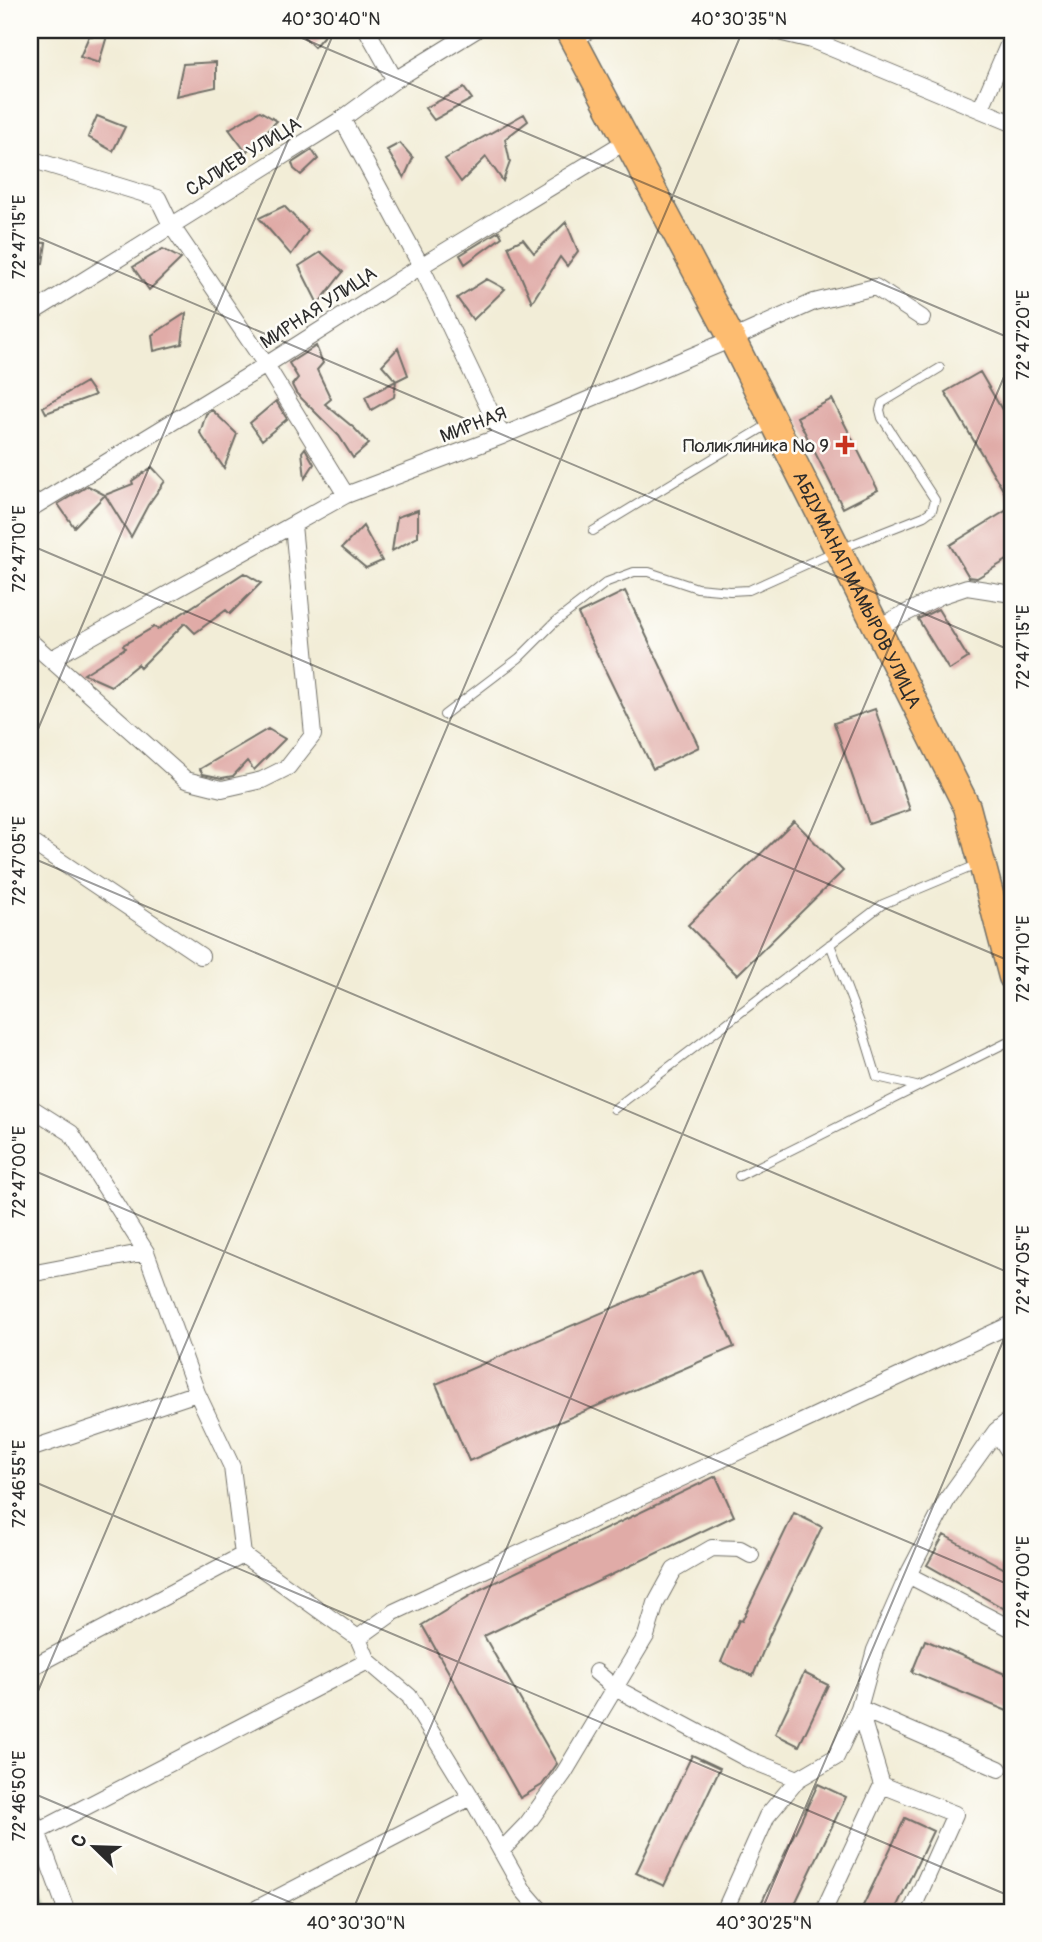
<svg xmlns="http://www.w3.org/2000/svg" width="1042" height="1942" viewBox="0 0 1042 1942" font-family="Pangolin,sans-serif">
<rect width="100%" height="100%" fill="#fdfcf7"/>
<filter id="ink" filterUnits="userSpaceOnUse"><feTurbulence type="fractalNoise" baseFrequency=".0143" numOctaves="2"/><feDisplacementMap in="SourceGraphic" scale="14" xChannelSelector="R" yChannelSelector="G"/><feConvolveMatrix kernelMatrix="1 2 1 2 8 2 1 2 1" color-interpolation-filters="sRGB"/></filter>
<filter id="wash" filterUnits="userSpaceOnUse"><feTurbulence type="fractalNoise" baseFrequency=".00686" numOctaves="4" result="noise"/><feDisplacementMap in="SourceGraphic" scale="28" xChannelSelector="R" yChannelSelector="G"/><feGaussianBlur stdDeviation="1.57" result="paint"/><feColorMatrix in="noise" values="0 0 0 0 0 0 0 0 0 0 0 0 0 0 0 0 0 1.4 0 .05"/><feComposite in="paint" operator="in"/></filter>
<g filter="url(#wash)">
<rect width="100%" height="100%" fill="#f2edd7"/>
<path fill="#84d18f" stroke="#587e5d" stroke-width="2" d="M30,1870l20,42h-20z"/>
<g id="blocks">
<path fill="#e0aba7" d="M297,30h32l-15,17z
M89,36h18l-8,27 -19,-6z
M216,62v25l-40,9 7,-32z
M464,88l8,11 -38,21 -9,-12z
M260,111l17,10 -31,31 -17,-23z
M524,114l4,7 -23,18 5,23 -7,19 -17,-24 -25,25 -16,-23z
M97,116l28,11 -12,24 -25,-14z
M400,143l13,15 -9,20 -17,-28z
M312,150l6,9 -17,16 -7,-6 -2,-6z
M284,206l24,25 -17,24 -32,-37z
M566,222l12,29 -11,15 -7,-9 -28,45 -24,-56 15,-7 11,14z
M499,231l3,6 -37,27 -5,-9z
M30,242l16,1 -3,20 -13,2z
M163,249l18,10 -32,31 -16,-23z
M321,252l22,20 -25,32 -19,-38z
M487,279l18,10 -32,31 -16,-22z
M186,313l-4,31 -28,7 -2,-16z
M316,346l7,17 -6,7 14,29 -6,5 29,24 15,16 -16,14 -14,-22 -43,-43 -4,-8 6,-7 -9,-15z
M398,348l10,27 -12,6 -14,-16z
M980,372l32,55v78l-67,-113z
M396,381l-2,16 -23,13 -6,-13z
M86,382l9,13 -49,18 -3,-6z
M832,399l46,91 -35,18 -46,-91z
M276,401l11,18 -25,21 -12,-17z
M212,410l25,24 -13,34 -24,-35 6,-19z
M305,448l9,16 -9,14 -3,-26z
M152,467l13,14 -17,24 -17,32 -26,-42 28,-11 -1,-3z
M88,486l17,9 -31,32 -16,-23z
M1012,507v50l-35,21 -8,-1 -19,-32z
M418,510v27l-26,14 5,-34z
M363,526l19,35 -16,7 -24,-20z
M244,573l17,10 -31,31 -4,-4 -31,23 -10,-10 -45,45 -2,-4 -27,22 -27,-12 41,-26 -2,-3 31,-18 4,2z
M625,591l74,156 -46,22 -75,-155z
M938,609l30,49 -19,12 -31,-51z
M875,709l35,101 -41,14 -35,-101z
M268,729l17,10 -31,31 -7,-9 -14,15 -11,2 -19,-4 -3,-5z
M794,821l49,50 -106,104 -49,-50z
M701,1270l33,77 -265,114 -33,-77z
M716,1476l18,40 -250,120 73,128 -15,21 -22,13 -98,-173 59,-36z
M794,1513l28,14 -52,107 -17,42 -32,-14 18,-42 3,1z
M944,1535l68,38v40l-85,-48z
M925,1640l87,37v36l-100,-41z
M804,1673l24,12 -29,61 -24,-12z
M692,1755l28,13 -56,118 -28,-13z
M818,1784l28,13 -55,115h-34z
M905,1818l28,13 -39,81h-34z"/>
</g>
</g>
<g filter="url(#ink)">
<use href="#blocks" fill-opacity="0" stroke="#716f67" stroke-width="2"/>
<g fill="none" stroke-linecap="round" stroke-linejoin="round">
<g stroke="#716f67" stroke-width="10">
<path id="service" d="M593,531l178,-108
M444,715l75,-57 35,-35 53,-41 27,-10h15l48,16 33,3 19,-1 89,-40 86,-34 8,-6 3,-10 -53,-82 -2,-8 2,-7 58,-35
M830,944l32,84 15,49 39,9
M614,1109l269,-205 96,-40
M739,1176l273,-136"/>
</g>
<g stroke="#716f67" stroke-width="18">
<path id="minor" d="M367,30l28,50
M770,30l42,10 200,83
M574,39l16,-9
M981,108l31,-72
M342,119l79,147 81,170
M30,159l128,39 13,27 95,140 80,130
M30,314l312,-195 53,-39 81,-50
M30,509l236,-144 155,-99 207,-126
M878,627l62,-31 27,-9 45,7
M30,641l156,139 36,9 40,-9 26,-13 25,-32 -20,-210
M51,659l295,-164 156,-59 230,-97 82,-37 61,-15 47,31
M30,841l171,115
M30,1107l41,26 75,119 51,141 35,74 11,88 115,83 10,23 41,35 62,101 52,93 19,22
M30,1274l116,-22
M996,1431l16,25
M30,1449l167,-56
M908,1575l104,54
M358,1638l36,-26 618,-288
M30,1668l213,-113
M596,1672l19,16 133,71 50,20 38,-22 23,-49 16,-58 33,-75 40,-77 48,-67 16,-13
M859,1708l140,61
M882,1785l73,29 -44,98
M30,1812l37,100
M39,1831l329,-170
M501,1851l26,-27 37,-51 82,-137 10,-33 18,-33 38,-22 28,1 11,6
M250,1912l221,-115
M724,1912l43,-96 31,-37
M823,1912l59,-127 -23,-77"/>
</g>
<g stroke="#716f67" stroke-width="29">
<g id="primary">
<path id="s1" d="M568,30l164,309 235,468 45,170"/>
</g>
</g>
<use href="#service" stroke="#fff" stroke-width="8"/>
<use href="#minor" stroke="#fff" stroke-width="16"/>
<use href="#primary" stroke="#fdbc6f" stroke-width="26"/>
</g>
</g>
<path fill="none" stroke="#2b2b2b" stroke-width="2" stroke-opacity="0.45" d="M283,30l729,309M30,234l982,417M30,545l982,417M30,748l305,-718M30,857l982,417M30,1169l982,417M30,1480l982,417M30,1710l713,-1680M30,1792l283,120M352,1912l660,-1554M761,1912l251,-592"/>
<path fill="#c8321e" stroke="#fdfcf7" stroke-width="2.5" d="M841.5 434.5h7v7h7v7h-7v7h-7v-7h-7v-7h7z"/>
<g text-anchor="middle" stroke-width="5" stroke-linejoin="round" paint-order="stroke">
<g font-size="19" fill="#2b2b2b" stroke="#fdfcf7">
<text transform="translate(243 156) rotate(-32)" y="7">САЛИЕВ УЛИЦА</text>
<text transform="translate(318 307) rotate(-33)" y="7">МИРНАЯ УЛИЦА</text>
<text transform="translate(473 424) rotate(-21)" y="7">МИРНАЯ</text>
<text dy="7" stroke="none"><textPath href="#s1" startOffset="630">АБДУМАНАП МАМЫРОВ УЛИЦА</textPath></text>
</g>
<g font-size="19" fill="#2b2b2b" stroke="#fdfcf7" text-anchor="end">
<text x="829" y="452">Поликлиника № 9</text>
</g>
</g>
<rect width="1042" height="1942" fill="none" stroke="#fdfcf7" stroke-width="77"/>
<g transform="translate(94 1847) rotate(293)" stroke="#fdfcf7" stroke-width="5" paint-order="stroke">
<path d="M0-5L12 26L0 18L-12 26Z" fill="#2b2b2b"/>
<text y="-10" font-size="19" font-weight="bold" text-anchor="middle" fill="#2b2b2b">С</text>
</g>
<rect x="38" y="38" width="966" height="1866" fill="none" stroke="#2b2b2b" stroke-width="2.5"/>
<g font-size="18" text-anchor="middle" fill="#2b2b2b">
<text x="331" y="25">40°30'40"N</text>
<text x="739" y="25">40°30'35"N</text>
<text transform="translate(19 237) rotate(-90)" y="6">72°47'15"E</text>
<text transform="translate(1023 335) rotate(-90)" y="6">72°47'20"E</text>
<text transform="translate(19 549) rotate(-90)" y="6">72°47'10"E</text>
<text transform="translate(1023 647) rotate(-90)" y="6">72°47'15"E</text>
<text transform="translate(19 861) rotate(-90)" y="6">72°47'05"E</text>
<text transform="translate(1023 959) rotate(-90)" y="6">72°47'10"E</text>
<text transform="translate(19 1172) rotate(-90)" y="6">72°47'00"E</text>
<text transform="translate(1023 1270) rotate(-90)" y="6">72°47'05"E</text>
<text transform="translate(19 1484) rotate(-90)" y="6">72°46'55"E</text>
<text transform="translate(1023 1582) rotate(-90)" y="6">72°47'00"E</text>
<text transform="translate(19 1796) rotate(-90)" y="6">72°46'50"E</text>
<text x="356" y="1929">40°30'30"N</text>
<text x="764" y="1929">40°30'25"N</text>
</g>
</svg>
